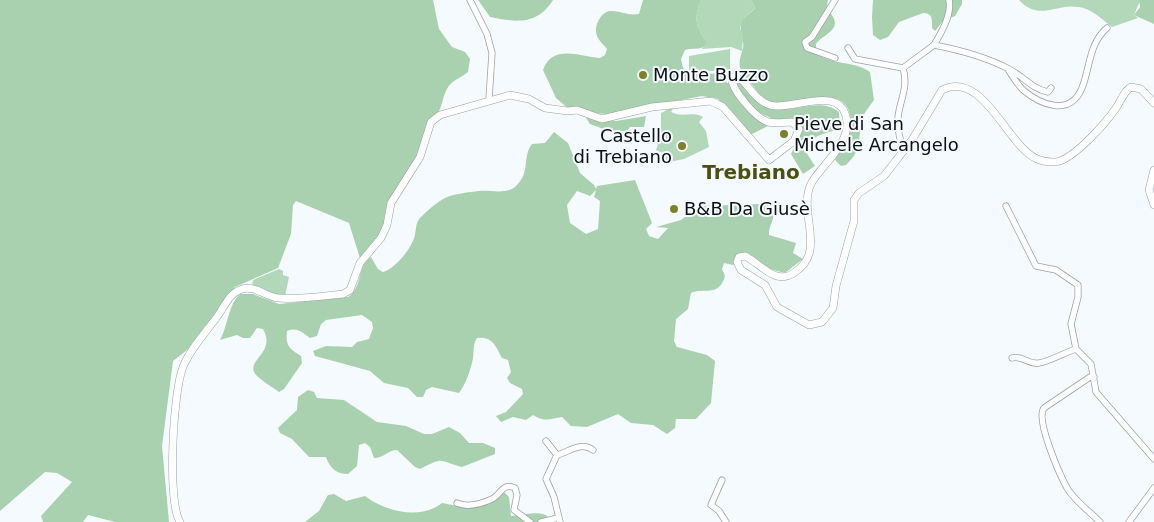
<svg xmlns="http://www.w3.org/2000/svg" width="1154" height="522" viewBox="0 0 1154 522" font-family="'DejaVu Sans',sans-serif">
<rect width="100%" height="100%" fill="#f5fafe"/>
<path fill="#b3d7b9" d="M701,0h50l4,8 -10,9 -5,10 3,12 -1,12 -11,-4 -29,2 4,-8c-11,-15 -12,-23 -5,-41z
M1019,0h120l1,1 -6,14 4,3 -26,9c-10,-8 -21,-19 -34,-20 -22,-4 -39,15 -59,-7z
M730,49v22h-41v-15z
M675,106l-4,6c11,6 21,-1 32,5l-4,5 7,9 3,16 -25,12 -20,4 1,-9 -9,-4 5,-16v-21z
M279,269l4,2v4l6,2 -4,19c-13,-2 -21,-6 -33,-10l1,-6z"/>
<path fill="#a9d1af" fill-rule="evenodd" d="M0,0h433l6,29 13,18 13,5 5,7 -2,13c-7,6 -17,8 -21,17 -6,11 -3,16 -12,29l-56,118 -19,22 -11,-35 -53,-22 -3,4 -2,29 -13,34 -43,19 -48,63 -14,11 -11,85 7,76h-54l-27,-7 -5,7h-40l-2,-6 31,-34 -15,-9 -12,-1 -45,39z
M478,0h75c-16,26 -38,22 -63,17z
M643,0h58c-7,18 -6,26 5,41 -1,11 -13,6 -21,9l-4,9 2,9 8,5 36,1 -2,5 2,4h3l40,42 -18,9h-4l-30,-35 -16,-3 -94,18 -23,-1 -16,-4 -13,-11 -13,-28c9,-26 36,-14 57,-12l5,-3 2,-6c-3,-4 -8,-8 -10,-13 -4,-9 4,-25 14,-25 10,0 17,5 28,3z
M751,0h77c-3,10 3,11 6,19 5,12 -13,17 -18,25v9c16,13 38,7 54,19l4,28c-4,6 -11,13 -12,21 -5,20 1,28 -16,44l-5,1 -6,-6c7,-17 26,-40 8,-58 -23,-15 -53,9 -75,-1 -8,-3 -12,-12 -18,-19 -13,-14 -12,-17 -7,-34 2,-9 -5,-18 -1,-26 2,-6 9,-9 13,-14z
M873,0h89v4l-7,12 -12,5 -8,10 -3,-3c0,-8 1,-15 -9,-15l-24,9 -11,15 -8,3 -7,-5 -1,-18z
M1139,0h15v24l-20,-9 6,-8z
M737,79c8,8 15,20 25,26 23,15 54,-11 77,7l1,17c-14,4 -28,6 -36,20l11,17 -12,8 -12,-20 9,-18v-8c-27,-8 -58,-17 -65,-48z
M646,116l-2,11h-14l-3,4h-18l-19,-7 -4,-6 30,3z
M554,132l14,11 12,30 14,12 2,4 1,-3 38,-6 17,43 -6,6 3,7 9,3 10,-11 -12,-1 25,-7 18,-14 62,-2 7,-2c13,12 0,21 1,33l27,8 -3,10 10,6 -18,14 -15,-4 -27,-15 -10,11 -9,-2 -2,6 3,7c-6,22 -22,11 -34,17l-3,16 -12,10 -2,22 3,6 30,8 8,6 -4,42 -15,16h-20l-1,9 -8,6 -14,-9 -22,-2 -13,-9 -31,13 -16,-1 -9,-9c-11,2 -19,5 -29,-2l-7,5 -13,-3 -12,5 -5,-6 10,-4 17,-18 -1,-5 -12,-6 -3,-5 4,-6 -3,-12 -6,-2c-6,-11 -9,-22 -25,-20 -4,6 -3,13 -4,20 -2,11 -7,26 -14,35l-27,-6 -6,3 -3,7h-6l-9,-9 -24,-5 -14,-12 -55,-15 -2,-5 13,-5 26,1 5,-5 12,-3 4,-11 -1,-6 -10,-7 -36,5 -5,4 -4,12 -7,2c-9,-6 -12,-11 -23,-7 -2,14 2,18 14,25l1,7 -18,26 -5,3c-7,-5 -17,-11 -23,-17 -12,-15 21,-21 7,-46l-6,-1 -7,10h-7l-6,-3 -17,5c8,-14 8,-35 20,-46h13l26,10 69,-7c15,-9 9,-33 23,-40l7,12 5,3c13,-4 29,-24 32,-37 1,-6 1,-14 6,-18 6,-6 16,-15 24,-19 9,-4 24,-6 34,-7 12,-1 28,4 37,-5 15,-14 6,-30 16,-42l13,-1zM596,190l-2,7 6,4 -2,28 -12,5 -16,-11 -3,-18 10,-14 13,5z
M308,390l6,2 3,6 27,2 33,22 29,4 18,8h8l17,-7 11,6 9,10h14l12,5v6l-33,13c-25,-6 -16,-11 -42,2l-5,-2 -18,-17c-9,0 -13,8 -23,8l-4,-11 -5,-4 -6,2 -2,21 -9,8c-12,0 -18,-6 -22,-17h-17l-17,-18 -12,-6 -2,-5 19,-18 1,-13z
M504,492l5,5 2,19c12,0 36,-9 40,6h-246l14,-11 9,-16 6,-1 12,7 19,-5c21,16 56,24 77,7l26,5z"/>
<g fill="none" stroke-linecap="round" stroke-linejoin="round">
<g stroke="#9aa0a6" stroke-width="7">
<path id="minor" d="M470,0l17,34 5,19 -3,46
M835,0l-23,37 -7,5 2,6 28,10
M934,45c7,-12 18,-30 15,-45
M848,48l7,11 48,9c5,17 -1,28 -4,43 -3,13 0,27 5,40
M903,68l31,-23c26,5 52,12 75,24 14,7 23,20 39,23l3,-4
M1009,71c4,6 9,14 14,19 18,15 47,27 59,-2 8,-20 7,-45 25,-60
M1006,206l30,60 20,4 22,15v12l-7,27 5,25 15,15 5,28 58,67
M1012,358c10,-3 17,7 27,5 9,-1 27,-11 37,-14
M1094,377h-4l-46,31c-9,11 16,67 23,80 7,12 23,24 33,34
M546,441l11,14 -11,24 8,18 6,25
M557,455c12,-3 24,-14 36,-5
M722,480l-11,25 8,6 7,11
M457,503c11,5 24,1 35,-4 9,-4 10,-17 23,-11l2,7 -3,15 16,12
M541,522l17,-4
M1129,522l25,-34"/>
</g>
<g stroke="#9aa0a6" stroke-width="8">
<path id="tertiary" d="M1154,170l-5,20 5,15
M180,522c-13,-22 -7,-130 3,-155 7,-18 23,-35 34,-50 8,-11 12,-24 25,-28 13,-4 24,8 36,9 21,2 44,-2 65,-4l7,-4 10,-27 21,-25 6,-13 4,-22 29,-46 11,-35 9,-7 70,-20 19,4 16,9 23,3 9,-1 25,9 50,-12 59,-6 12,6 46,53 25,-19 5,-12 -7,-7c-8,0 -16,2 -24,0 -12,-4 -37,-32 -36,-45h7c10,9 17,24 31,28 16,6 60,-16 73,4 16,28 -19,53 -31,73 -16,28 16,69 -17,90 -6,5 -14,6 -21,3 -11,-5 -19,-14 -29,-19l-6,1 -2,5 4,8 24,15 12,22 32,18 13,-3 11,-14 3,-22 18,-65v-21l5,-7 25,-17 28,-36 30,-50c41,-21 65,56 95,69 8,3 16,4 23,2 18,-7 45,-37 56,-53 5,-7 7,-16 15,-21l10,2 13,14"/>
</g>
<use href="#minor" stroke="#fff" stroke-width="5.5"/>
<use href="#tertiary" stroke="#fff" stroke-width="7"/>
</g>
<g fill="#7d812b" stroke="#f5fafe" stroke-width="2">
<circle cx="643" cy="75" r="5"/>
<circle cx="784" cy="134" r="5"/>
<circle cx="682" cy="146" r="5"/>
<circle cx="674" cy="209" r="5"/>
</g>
<g text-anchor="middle" stroke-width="4" stroke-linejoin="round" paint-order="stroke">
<g font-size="18" fill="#0c0e10" stroke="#f5fafe" text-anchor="start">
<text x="653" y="81">Monte Buzzo</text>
<text x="794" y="130">Pieve di San<tspan x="794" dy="21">Michele Arcangelo</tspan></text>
<text x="672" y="142" text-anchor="end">Castello<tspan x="672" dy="21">di Trebiano</tspan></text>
<text x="684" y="215">B&amp;B Da Giusè</text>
</g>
<g font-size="20" font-weight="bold" fill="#4c4f13" stroke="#f5fafe">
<text x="751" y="179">Trebiano</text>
</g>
</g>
</svg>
